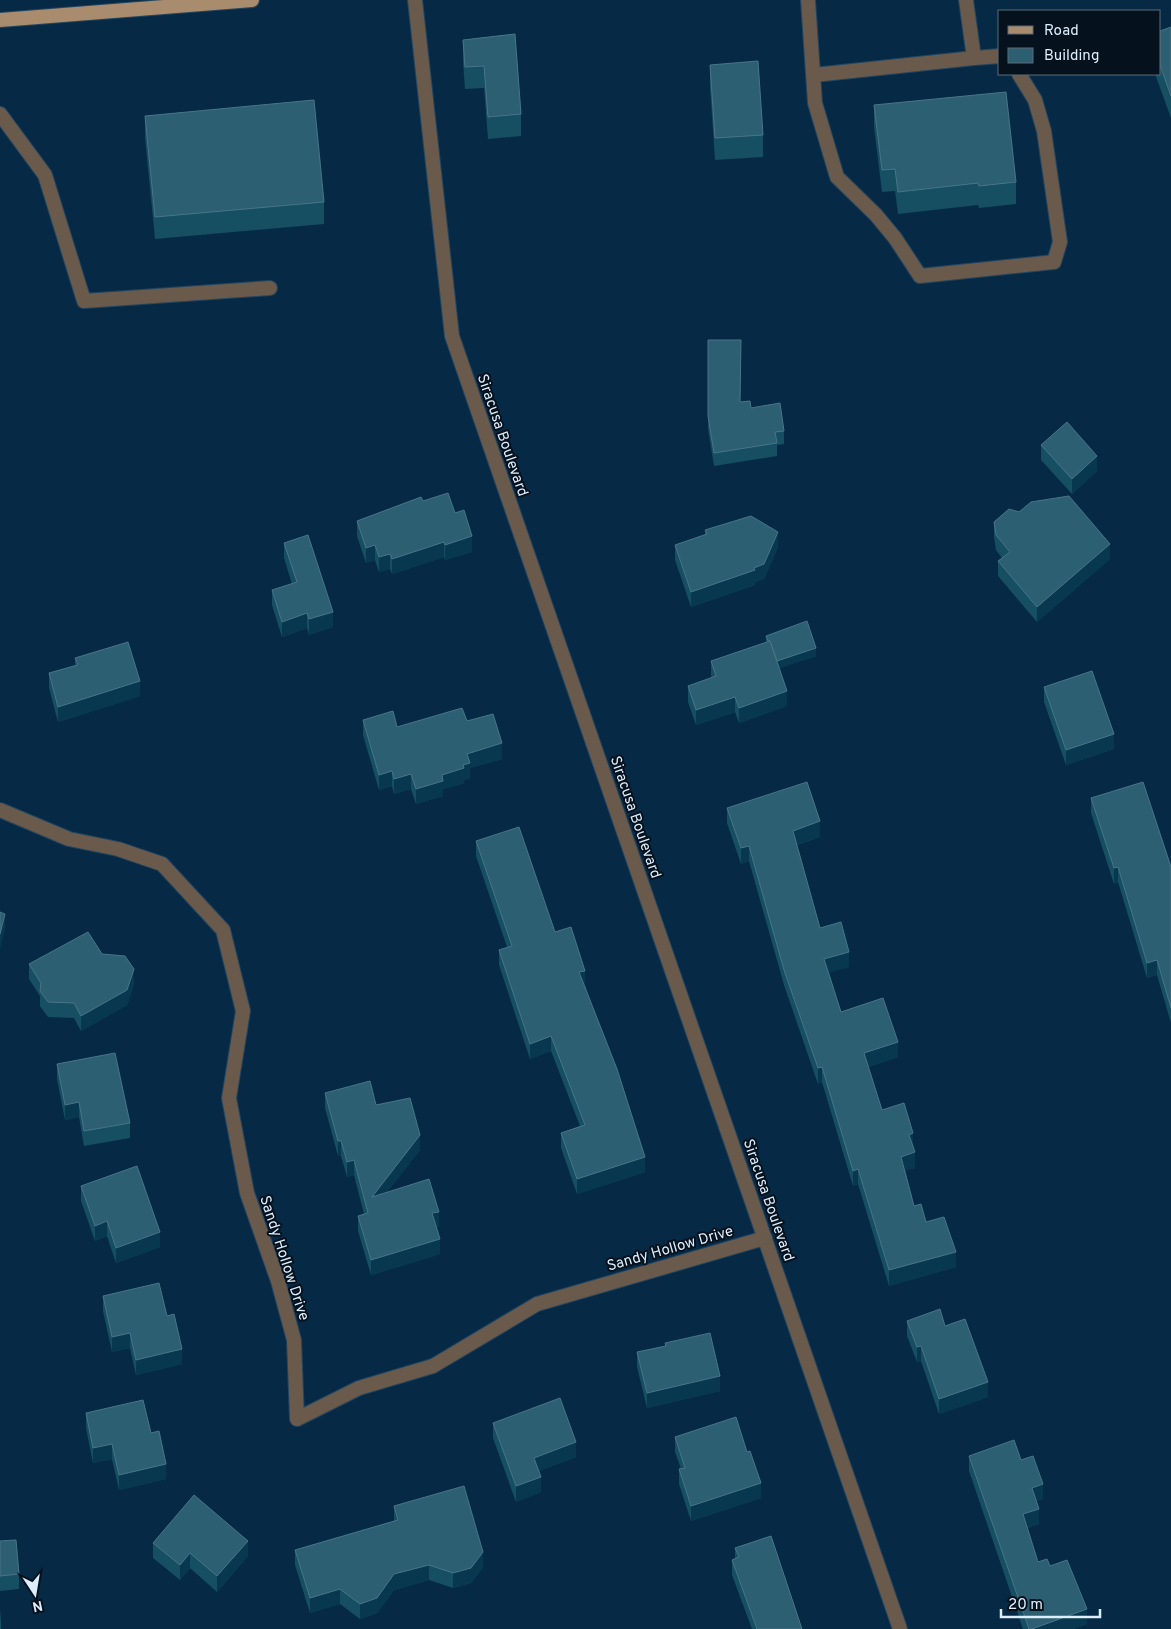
<svg xmlns="http://www.w3.org/2000/svg" width="1171" height="1629" viewBox="0 0 1171 1629" font-family="Overpass,sans-serif">
<rect width="100%" height="100%" fill="#062a46"/>
<g fill="none" stroke-linecap="round" stroke-linejoin="round">
<g stroke="#24455f" stroke-width="16">
<path id="service" d="M808,0l7,103 22,74 39,38 19,23 25,38 134,-14 6,-20 -16,-111 -9,-31 -16,-26
M966,0l8,58 26,-2
M814,75l160,-17
M0,114l45,61 39,126 186,-13"/>
</g>
<g stroke="#24455f" stroke-width="16">
<path id="minor" d="M415,0l37,336 448,1293
M0,810l69,29 49,10 44,15 61,66 20,81 -14,87 18,95 31,88 16,59 3,79 62,-31 74,-22 104,-62 228,-66"/>
</g>
<g stroke="#24455f" stroke-width="16">
<path id="primary" d="M0,20l252,-20"/>
</g>
<use href="#service" stroke="#695a4c" stroke-width="14"/>
<use href="#minor" stroke="#695a4c" stroke-width="14"/>
<use href="#primary" stroke="#a98b6d" stroke-width="14"/>
</g>
<path fill="#164e62" d="M1171,27v91l-16,-44h5v-43z
M463,40l58,74v22l-33,3 -4,-51 -19,1 -2,-27z
M710,65l53,70v22l-48,3 -5,-73z
M874,105l142,77v22l-37,4 -1,-3 -80,9 -3,-23 -13,1 -8,-65z
M145,116l179,86v22l-169,15 -10,-101z
M708,340l32,62 11,6 33,23v13l-7,1v11l-63,10 -6,-37z
M1041,445l56,26 -25,23 -31,-34z
M423,501l32,12 17,39 -27,8 -1,-3 -52,17 -2,-5 -11,3 -4,-12 -9,3 -9,-27v-15z
M994,522l116,37 -73,63 -39,-46v-15l4,-3 -6,-8 -2,-13z
M705,530l73,17 -14,32 -9,3v3l-64,22 -16,-47v-15l30,-10z
M284,543l49,84 -24,8 -2,-7 -25,9 -10,-32v-15l20,-6 -8,-26z
M766,636l50,20 -37,12 8,38 -48,17 -4,-11 -39,13 -8,-23v-16l24,-8 -1,-2v-15l55,-19z
M75,658l65,38 -82,26 -9,-34v-15l26,-8z
M1044,687l70,62 -48,16 -22,-63z
M363,720l34,7 70,-6 35,38 -32,9v10l-6,2v3l-21,6v7l-27,8 -5,-15 -17,5 -2,-8 -13,4 -16,-55z
M1091,798l80,69v156l-14,-48 -10,3 -29,-96 -4,2 -23,-71z
M727,808l93,29 -23,8 23,83 29,39 -20,5 12,40 57,45 -30,10 14,43 31,35 2,23 -10,2 9,36 12,16 30,45 -67,19 -31,-102 -5,2 -31,-104 -4,2 -34,-99 -35,-124 -8,3 -14,-41z
M476,841l79,91 30,53 60,187 -68,22 -16,-46v-15l19,-7 -29,-75 -21,8 -31,-94v-15l8,-3 -31,-91z
M102,954l32,30 -7,21 -46,26 -7,-13 -26,-1 -8,-11v-10l-11,-17v-15z
M57,1064l73,59v15l-46,8 -5,-29 -14,3 -8,-41z
M325,1093l51,12 44,45 -33,42 52,35h-3l4,27 -69,21 -13,-44v-15l6,-2 -10,-39 -7,2 -6,-21h-3l-13,-48z
M81,1186l79,61 -44,16 -9,-27 -12,5 -14,-40z
M103,1296l64,20 15,48 -46,11 -6,-27 -18,4 -9,-41z
M907,1321l38,5 43,71 -49,17 -18,-53 -4,1 -10,-26z
M665,1343l55,48 -73,17 -10,-41v-15l28,-6z
M86,1413l65,20 15,46 -47,11 -7,-31 -19,4 -7,-35z
M493,1423l83,34 -37,14 2,21 -25,10 -23,-64z
M675,1437l72,15 14,46 -70,23 -12,-37v-15h2l-6,-17z
M969,1456l52,4 22,39 -7,2 3,23 -12,4 11,34 12,4 37,58 -14,5h-50l-54,-158z
M394,1506l89,61 -12,16 -18,5 -24,-8 -35,10 -17,23 -17,6 -20,-15 -30,9 -15,-48v-15l99,-29z
M0,1541l19,33v15l-19,2z
M153,1543l95,13 -31,36 -27,-24 -10,12 -27,-22z
M735,1548l67,81h-50l-20,-54v-15l3,-1z
M0,1609l1,12v8h-1z"/>
<path fill="#073850" d="M1097,456v15l-25,23v-15z
M778,532v15l-14,32 -9,3v3l-64,22v-15l63,-24z
M472,536v16l-27,8v-15z
M444,542v15l-52,17v-15z
M1110,544v15l-73,63v-15z
M375,545v15l-9,3v-15z
M390,554v15l-11,3v-15z
M333,612v15l-24,8v-16z
M307,613v15l-25,9v-15z
M816,648v8l-41,14v-8z
M140,681v15l-82,26v-15z
M787,691v15l-48,17v-15z
M735,697v15l-39,13v-15z
M1114,734v15l-48,16v-15z
M502,743v16l-32,9v10l-6,2v3l-21,6v7l-27,8v-15l26,-14 25,-21z
M392,771v15l-13,4v-15z
M411,774v15l-17,5v-15z
M820,821v16l-27,9v-15z
M749,846v15l-8,3v-16z
M1118,867v15l-4,2v-16z
M5,914v15l-5,20v-15z
M849,952v15l-25,7v-15z
M1157,960v15l-10,3v-15z
M134,969v15l-7,21 -46,26v-15z
M585,971v15l-6,-14z
M551,1036v15l-21,8v-15z
M898,1042v15l-34,11v-15z
M822,1067v15l-4,2v-16z
M79,1102v15l-14,3v-15z
M913,1133v15l-4,-13z
M420,1135v15l-48,62v-15z
M338,1141h3v15h-3z
M915,1152v16l-14,4v-15z
M645,1157v15l-68,22v-15z
M354,1160v15l-7,2v-15z
M858,1169v15l-5,2v-15z
M439,1212v15l-7,1v-15z
M107,1221v15l-12,5v-15z
M160,1232v15l-44,16v-15z
M440,1239v15l-69,21v-15z
M956,1252v15l-67,19v-16z
M130,1333v15l-18,4v-15z
M921,1346v15l-4,1v-15z
M182,1349v15l-46,11v-15z
M720,1376v15l-73,17v-15z
M988,1382v15l-49,17v-15z
M576,1442v15l-42,16v-15z
M112,1444v15l-19,4v-15z
M166,1464v15l-47,11v-15z
M541,1477v15l-25,10v-16z
M761,1483v15l-70,23v-15z
M1043,1484v15l-11,4v-15z
M1039,1509v15l-16,5v-15z
M248,1541v15l-31,36v-16z
M483,1552v15l-12,16 -18,5v-15z
M190,1553v15l-10,12v-15z
M429,1565v15l-35,10 -17,23 -17,6v-15l34,-30z
M340,1589v15l-30,9v-15z
M1087,1609v15l-14,5h-41z"/>
<path fill="#2c5f72" stroke="#487588" d="M1171,27v69l-11,-31v-34z
M515,34l6,80 -33,3 -4,-51 -19,1 -2,-27z
M758,61l5,74 -48,3 -5,-73z
M1006,92l10,90 -37,4 -1,-3 -80,9 -3,-23 -13,1 -8,-65z
M314,100l10,102 -169,15 -10,-101z
M708,340h33l-1,62 10,-1 1,7 29,-5 4,28 -9,1 2,11 -63,10 -6,-37z
M1067,422l30,34 -25,23 -31,-34z
M448,493l7,20 9,-3 8,26 -27,9 -1,-3 -52,17 -2,-5 -11,3 -4,-12 -9,3 -9,-27 64,-24 2,4z
M1069,496l41,48 -73,63 -39,-46 12,-9 -14,-17 -2,-13 15,-13 10,3 12,-10z
M751,516l27,16 -14,32 -10,4 1,2 -64,22 -16,-47 32,-11 -2,-4z
M308,535l25,77 -24,7 -2,-6 -25,9 -10,-32 25,-8 -13,-39z
M807,621l9,27 -39,13 -7,-20h-2l-2,-5z
M770,641l17,50 -48,17 -4,-11 -39,13 -8,-24 28,-10 -5,-15z
M128,642l12,39 -82,26 -9,-34 29,-8 -3,-7z
M1092,671l22,63 -48,16 -22,-63z
M462,708l5,13 26,-7 9,29 -35,11 3,9 -7,2 1,3 -22,7 1,6 -27,8 -5,-15 -17,5 -2,-8 -13,4 -16,-55 30,-9 4,16z
M807,782l13,39 -27,10 27,97 21,-6 8,30 -25,7 17,53 42,-14 15,44 -34,11 18,57 22,-7 9,30 -4,2 6,17 -14,5 13,49 7,-2 5,18 18,-5 12,35 -67,18 -31,-101 -5,2 -31,-104 -4,1 -34,-98 -35,-124 -8,2 -14,-40z
M1143,782l28,85v141l-14,-48 -10,3 -29,-96 -4,1 -23,-70z
M519,827l36,105 16,-5 14,44 -6,1 38,97 28,88 -68,22 -16,-46 24,-8 -34,-89 -21,8 -31,-94 13,-4 -36,-105z
M0,912l5,2 -5,20z
M88,932l14,22 23,2 9,13 -7,21 -46,26 -7,-13 -26,-1 -8,-11 1,-8 -12,-19z
M115,1053l15,70 -46,8 -5,-29 -14,3 -8,-41z
M370,1081l6,24 34,-7 10,37 -48,62 57,-18 10,33 -7,1 8,26 -69,21 -13,-44 10,-3 -14,-53 -7,2 -6,-21h-3l-13,-48z
M137,1166l23,66 -44,16 -9,-27 -12,5 -14,-40z
M159,1283l8,33 7,-2 8,35 -46,11 -6,-27 -18,4 -9,-41z
M940,1309l5,17 20,-7 23,63 -49,17 -18,-53 -4,1 -10,-26z
M710,1333l10,43 -73,17 -10,-41 29,-6 -1,-3z
M560,1398l16,44 -42,16 7,19 -25,9 -23,-63z
M143,1400l8,33 8,-2 7,33 -47,11 -7,-31 -19,4 -7,-35z
M736,1417l11,35 3,-1 11,32 -70,23 -12,-37 6,-1 -10,-31z
M1014,1440l7,20 12,-4 10,28 -11,4 7,21 -16,5 15,48 9,-3 3,7 17,-6 20,49 -55,20h-3l-60,-173z
M464,1486l19,66 -12,16 -18,5 -24,-8 -35,9 -17,24 -17,6 -20,-15 -30,9 -15,-48 103,-30 -4,-14z
M194,1495l54,46 -31,35 -27,-23 -10,12 -27,-22z
M771,1536l31,93h-45l-25,-69 7,-3 -4,-9z
M16,1540l3,34 -19,2v-35z"/>
<g text-anchor="middle" stroke-width="4" stroke-linejoin="round" paint-order="stroke">
<g font-size="15" fill="#deedfc" stroke="#05121e">
<text transform="translate(503 435) rotate(71)" y="5">Siracusa Boulevard</text>
<text transform="translate(636 817) rotate(71)" y="5">Siracusa Boulevard</text>
<text transform="translate(769 1200) rotate(71)" y="5">Siracusa Boulevard</text>
<text transform="translate(670 1248) rotate(-16)" y="5">Sandy Hollow Drive</text>
<text transform="translate(285 1258) rotate(72)" y="5">Sandy Hollow Drive</text>
</g>
</g>
<rect x="998" y="10" width="162" height="65" fill="#05121e" stroke="#5c6a77"/>
<rect x="1008" y="26" width="25" height="8" fill="#a98b6d" stroke="#5c6a77"/>
<text x="1044" y="35" font-size="15" fill="#deedfc">Road</text>
<rect x="1008" y="48" width="25" height="15" fill="#2c5f72" stroke="#5c6a77"/>
<text x="1044" y="60" font-size="15" fill="#deedfc">Building</text>
<g transform="translate(35 1594) rotate(168)" stroke="#05121e" stroke-width="4" paint-order="stroke">
<path d="M0-4L9 19L0 12L-9 19Z" fill="#deedfc"/>
<text y="-8" font-size="14" font-weight="bold" text-anchor="middle" fill="#deedfc">N</text>
</g>
<path d="M1001 1609v8h99v-8" fill="none" stroke="#deedfc" stroke-width="2.5"/>
<text x="1008" y="1609" font-size="15" fill="#deedfc" stroke="#05121e" stroke-width="4" paint-order="stroke">20 m</text>
</svg>
